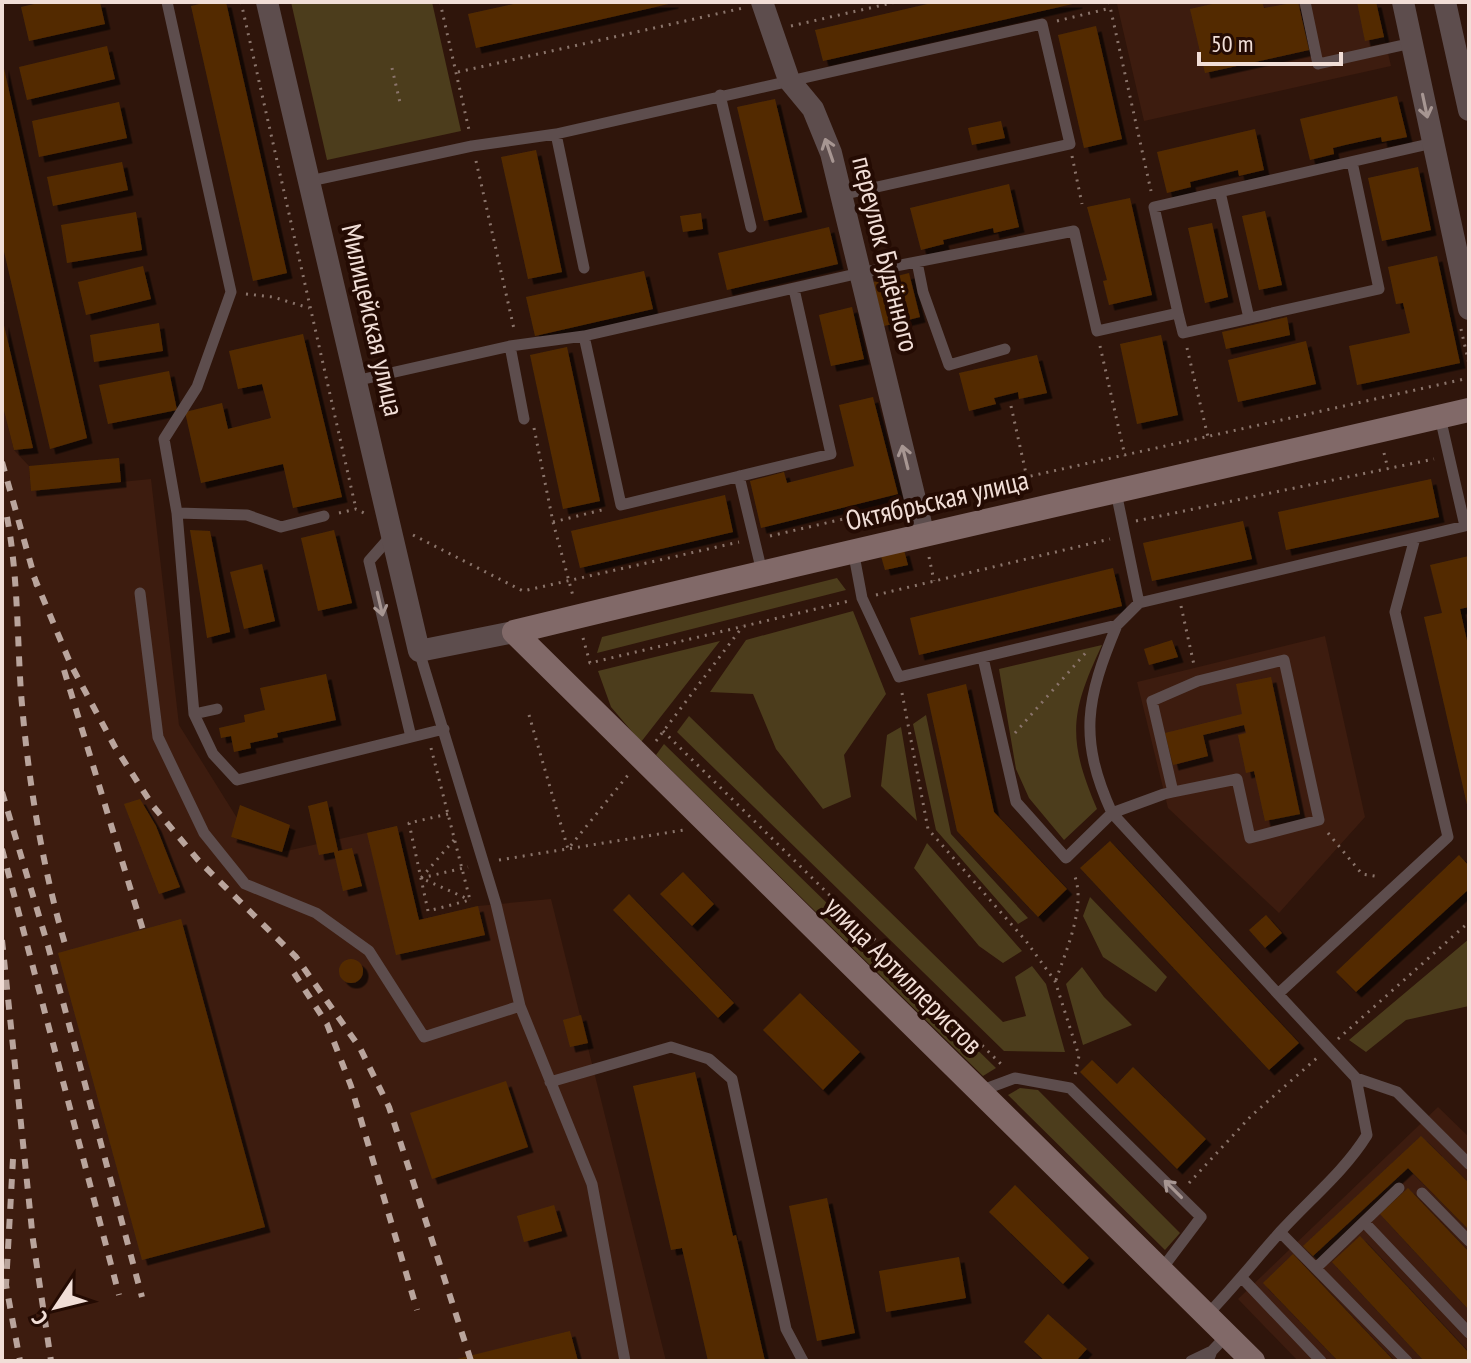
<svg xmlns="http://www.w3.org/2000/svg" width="1471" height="1363" viewBox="0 0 1471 1363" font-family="'PT Sans Narrow',sans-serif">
<defs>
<filter id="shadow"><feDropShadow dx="5.5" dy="5.5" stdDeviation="0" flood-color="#0009"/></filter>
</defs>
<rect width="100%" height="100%" fill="#2f150b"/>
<path fill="#3d1c0f" d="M1127,2h249l15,64 -247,55 -27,-117z
M2,403l12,47 15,16 2,25 120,-12 28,246 58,93 -6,19 51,15 115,-26 22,94 59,-14 73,-7 115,462h-664z
M1325,636l40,181 -86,96 -111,-105 -31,-126z
M1438,1107l31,30v224h-171l-60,-62z"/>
<path fill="#4c3d1c" d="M291,2h141l29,129 -134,29z
M837,578l9,12 -249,63 5,-16z
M853,611l33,83 -42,61 7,42 -28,12 -47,-60 -23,-55 -43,-2 36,-52z
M720,641l-79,101 -30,-35 -13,-36z
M1102,645c-32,68 -35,94 -5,164l-33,31 -35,-42 -13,-29 -17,-100z
M926,715l25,119 77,84 -10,6 -82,-94 -23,-106z
M689,716l314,306 23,-6 -11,-39 17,-11 14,18 19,68 -61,-1 -327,-319z
M901,727l16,94 -36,-35 6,-51z
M664,744l332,324 -13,8 -327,-321z
M927,843l95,108 -19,12 -24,-17 -65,-78z
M1090,897l77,80 -11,15 -53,-35 -20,-41z
M1469,939v67l-63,14 -40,32 -17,-12z
M1082,967l22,30 28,28 -49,20 -17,-61z
M1020,1088l18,2 142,143 -15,17 -157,-155z"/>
<path fill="#522c00" filter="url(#shadow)" d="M43,2h57l5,22 -76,17 -8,-34z
M208,2h18l61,271 -34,8 -62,-275z
M523,2h150v1l-197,45 -8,-34z
M936,2h141v1l-254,58 -8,-31z
M1221,2h41l2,6 34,-6 11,48 -104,23 -15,-64z
M1357,2h19l8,35 -19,4z
M1096,26l26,113 -38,9 -26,-113z
M107,46l8,33 -88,21 -8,-33z
M3,64l84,374 -37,11 -48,-206z
M1397,96l10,41 -25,5 -1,-5 -36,8 -12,3 1,6 -24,6 -10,-41z
M775,99l27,113 -38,9 -27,-114z
M119,102l8,36 -88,19 -7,-36z
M1001,121l4,17 -33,7 -4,-17z
M1255,129l9,41 -25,6 -1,-6 -48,12 1,5 -24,6 -10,-41z
M536,150l26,122 -34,7 -27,-122z
M122,162l6,28 -75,16 -6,-29z
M1418,167l13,63 -49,11 -14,-63z
M1009,184l10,43 -25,6 -1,-5 -50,12 1,4 -23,6 -11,-42z
M1130,198l22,97 -43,10 -6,-24 4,-1 -20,-73z
M1265,211l17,74 -23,5 -17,-74z
M136,212l6,38 -75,13 -6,-38z
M701,213l2,16 -20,3 -3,-16z
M1212,223l16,74 -23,6 -17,-75z
M829,227l9,37 -111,26 -9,-37z
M1437,256l23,107 -103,22 -8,-39 61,-13 -7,-30 -7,1 -8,-37z
M143,266l8,33 -65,16 -8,-33z
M644,271l9,38 -118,27 -9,-39z
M909,273l11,44 -36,9 -11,-44z
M852,307l12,52 -33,7 -12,-51z
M1287,317l3,18 -64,14 -4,-17z
M3,321l30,127 -19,2 -12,-47z
M159,323l4,28 -69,11 -4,-27z
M303,334l39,163 -49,11 -10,-44 -82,19 -16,-71 37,-9 6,26 43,-11 -9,-34 -24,5 -9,-38z
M1161,335l17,80 -41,9 -17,-80z
M1306,341l10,43 -78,18 -10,-42z
M567,347l33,154 -37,8 -33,-154z
M1037,355l10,38 -28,6 -1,-7 -24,6 2,6 -27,7 -10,-38z
M169,371l8,39 -69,14 -9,-39z
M873,397l25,97 -137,34 -11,-47 34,-9 3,11 67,-17 -15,-61z
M119,458l2,24 -90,9 -2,-25z
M1431,479l8,38 -153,33 -8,-38z
M725,495l8,37 -153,36 -9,-37z
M1243,521l9,38 -100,22 -9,-38z
M190,530l20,1 20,101 -23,6z
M334,530l18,73 -34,8 -17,-73z
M904,550l4,15 -23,5 -4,-14z
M1469,556v51l-9,2 9,41 -1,159 -44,-192 18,-4 -12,-48z
M262,564l13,57 -31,8 -14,-57z
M1113,568l9,38 -203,49 -9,-37z
M1172,640l6,17 -29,8 -5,-16z
M326,674l10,46 -59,13 1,4 -28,6 1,5 -17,4 -3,-16 -10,2 -2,-10 26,-6 -1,-7 21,-5 -5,-22z
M1271,677l29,137 -35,7 -11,-50 -8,2 -8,-38 8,-2 -2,-8 -41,10 5,21 -35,9 -8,-32 77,-19 -6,-30z
M966,684l28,128 73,77 -29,28 -81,-86 -30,-137z
M140,799l16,27 24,61 -21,7 -35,-90z
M327,801l11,50 14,-3 10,38 -19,5 -9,-39 -15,3 -11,-49z
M240,805l50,20 -8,27 -51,-15z
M397,826l22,94 59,-14 7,29 -89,20 -29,-122z
M1110,841l189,202 -30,27 -189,-202z
M1459,855l10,11v23l-113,103 -20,-20z
M683,872l31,32 -22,22 -32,-32z
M629,894l105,109 -16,15 -105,-108z
M1266,915l16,18 -17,15 -16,-18z
M181,919l84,308 -123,33 -84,-307z
M339 971a12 12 0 1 1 24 0a12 12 0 1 1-24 0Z
M800,993l60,59 -37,38 -60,-60z
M581,1015l7,28 -18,4 -7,-27z
M1092,1060l25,24 16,-17 73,72 -29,30 -97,-97z
M695,1072l38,164 3,-1 29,126h-57l-26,-113 -11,2 -38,-164z
M506,1081l22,66 -96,32 -22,-66z
M1421,1136l48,47v47l-61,-62 -95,88 -10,-10z
M1015,1185l74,73 -26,26 -74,-72z
M1408,1188l61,64v58l-89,-96z
M827,1198l28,135 -38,8 -28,-135z
M554,1205l8,26 -38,11 -7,-26z
M1360,1236l109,117v8h-45l-92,-99z
M1293,1254l101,107h-56l-75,-78z
M959,1257l7,41 -80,14 -7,-41z
M1048,1314l39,35 -11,12h-31l-21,-19z
M570,1331l8,30h-125v-1z"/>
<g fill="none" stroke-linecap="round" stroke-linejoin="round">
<path stroke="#8a746b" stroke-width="3" stroke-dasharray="2 6" stroke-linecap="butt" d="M241,2l115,507
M368,2v2
M440,2l29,128
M1109,2l42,189
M1057,21l54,-13
M791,26l105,-24
M392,68l9,39
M458,72l285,-64
M1072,156l10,48
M476,161l38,168
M246,294l27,3 36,11
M2,302l7,-1
M1461,329l8,35
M1100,346l25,110
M1187,348l21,89
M1011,406l16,72
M534,428l19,94 20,74
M1384,453l4,16
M937,497l532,-119
M339,513l17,-4 10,5
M1136,521l298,-62
M553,522l53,-13
M413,535l110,56 216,-49
M770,536l125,-29
M929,557l5,24
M876,595l234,-56
M1181,606l13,59
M583,638l7,25 259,-62
M902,693l26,136 98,112 29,40 24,75 -4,19
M529,715l39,134 60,-74
M663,731l341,336
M1015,733l74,-84
M656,741l87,-115
M431,748l39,152
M448,814l-39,9 19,88 42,-11
M1328,833l34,41 18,3
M454,840l-33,38 49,22
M499,860l185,-30
M421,878l47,-11
M1056,980c10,-30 32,-77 17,-108
M1338,1039l131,-117
M1189,1183l62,-67 67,-59"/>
<path stroke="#5d4d4d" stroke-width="11" d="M167,2l64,290 -34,95 -33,52 13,74 17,201 19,40 24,26 207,-51
M1305,2l13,62 94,-21
M720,95l31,132
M556,134l28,134
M310,181l162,-35 84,-12 486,-110 28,120 -229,51
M1220,192l29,126
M917,262l6,30 26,73 56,-16
M1178,313l5,20 196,-44 -27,-127
M584,336l37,169 210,-51 -37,-165
M510,346l14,73
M355,381l155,-35 74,-10 276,-63 214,-42 23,100 81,-18 -24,-106 279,-64
M739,476l23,96
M1116,492l23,111 326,-77 -25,-109
M177,513l70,2 34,12 43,-11
M391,536l-22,25 42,176
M853,550l9,48 37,79 218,-52 22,-22
M140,593l18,144 46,96 41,51 71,29 53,38 55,86 96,-31
M1117,625c-31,74 -39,113 -5,188l52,-19 9,-2 64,-13 13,59 69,-18 -35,-160 -86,21 -46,20 21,91
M419,651l77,253 24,102 72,178 33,177
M983,658l33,144 50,56 46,-45 166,181 170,-157 -53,-225 20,-74
M194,714l23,-5
M1356,1078l41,14 72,72
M550,1082l121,-35 38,12 23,20 54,250 17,32
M980,1091l35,-13 55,10 131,129 -40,53
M1422,1193l47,48
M1364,1222l105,111
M1280,1232l127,129
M1317,1267l82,-79
M1243,1279l78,82
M1207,1315c26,-27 49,-56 74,-84 29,-32 63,-59 86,-96l-11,-57 -78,-84
M1191,1361l21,-10
M1208,1361l4,-10 15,-16"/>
<path stroke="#5d4d4d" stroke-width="22" d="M267,2l152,649 95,-19
M762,2l27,78 24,29 18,44 92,379
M1403,2l66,307
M1445,2l24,108"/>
<path stroke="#816968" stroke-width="24" d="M514,632l739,729
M514,632c318,-78 637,-148 955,-222"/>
<path stroke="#b9a49c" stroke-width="6" stroke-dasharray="10 10" stroke-linecap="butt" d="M2,462l35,124
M7,517c11,58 10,117 14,176 7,87 21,174 46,258
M34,577l37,88 44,82 38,59 45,54 98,97 64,91 29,59 82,254
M64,670l79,260
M2,792l46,154 94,351
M2,849l117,446
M2,940l31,300 18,121
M294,973l33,51 24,62 66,224
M13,1159l-7,126 14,76"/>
</g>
<defs><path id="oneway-shaft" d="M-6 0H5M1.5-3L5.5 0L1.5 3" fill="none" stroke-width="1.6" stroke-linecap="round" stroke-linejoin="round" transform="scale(2)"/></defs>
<g stroke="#a79692">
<use href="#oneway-shaft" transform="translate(1425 106) rotate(78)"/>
<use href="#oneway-shaft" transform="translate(829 150) rotate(-109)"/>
<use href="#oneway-shaft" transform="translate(905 457) rotate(-104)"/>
<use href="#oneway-shaft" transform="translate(380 604) rotate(77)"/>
<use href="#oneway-shaft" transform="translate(1173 1189) rotate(-135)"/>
</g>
<g text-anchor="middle" stroke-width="8" stroke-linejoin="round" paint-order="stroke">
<g font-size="28" fill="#f1ded7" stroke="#240b03">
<text transform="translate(886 254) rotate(76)" y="10">переулок Будённого</text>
<text transform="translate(373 320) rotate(77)" y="10">Милицейская улица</text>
<text transform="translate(937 500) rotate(-13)" y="10">Октябрьская улица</text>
<text transform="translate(904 975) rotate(45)" y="10">улица Артиллеристов</text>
</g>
</g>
<rect width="1471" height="1363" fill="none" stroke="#f1ded7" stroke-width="8"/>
<g transform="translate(56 1307) rotate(235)" stroke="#240b03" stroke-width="6" paint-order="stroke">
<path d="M0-6L14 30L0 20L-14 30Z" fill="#f1ded7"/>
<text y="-12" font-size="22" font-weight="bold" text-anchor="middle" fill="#f1ded7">С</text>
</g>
<path d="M1199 52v12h142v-12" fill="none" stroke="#f1ded7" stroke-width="4"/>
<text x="1211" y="52" font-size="24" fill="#f1ded7" stroke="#240b03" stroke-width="6" paint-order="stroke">50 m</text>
</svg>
